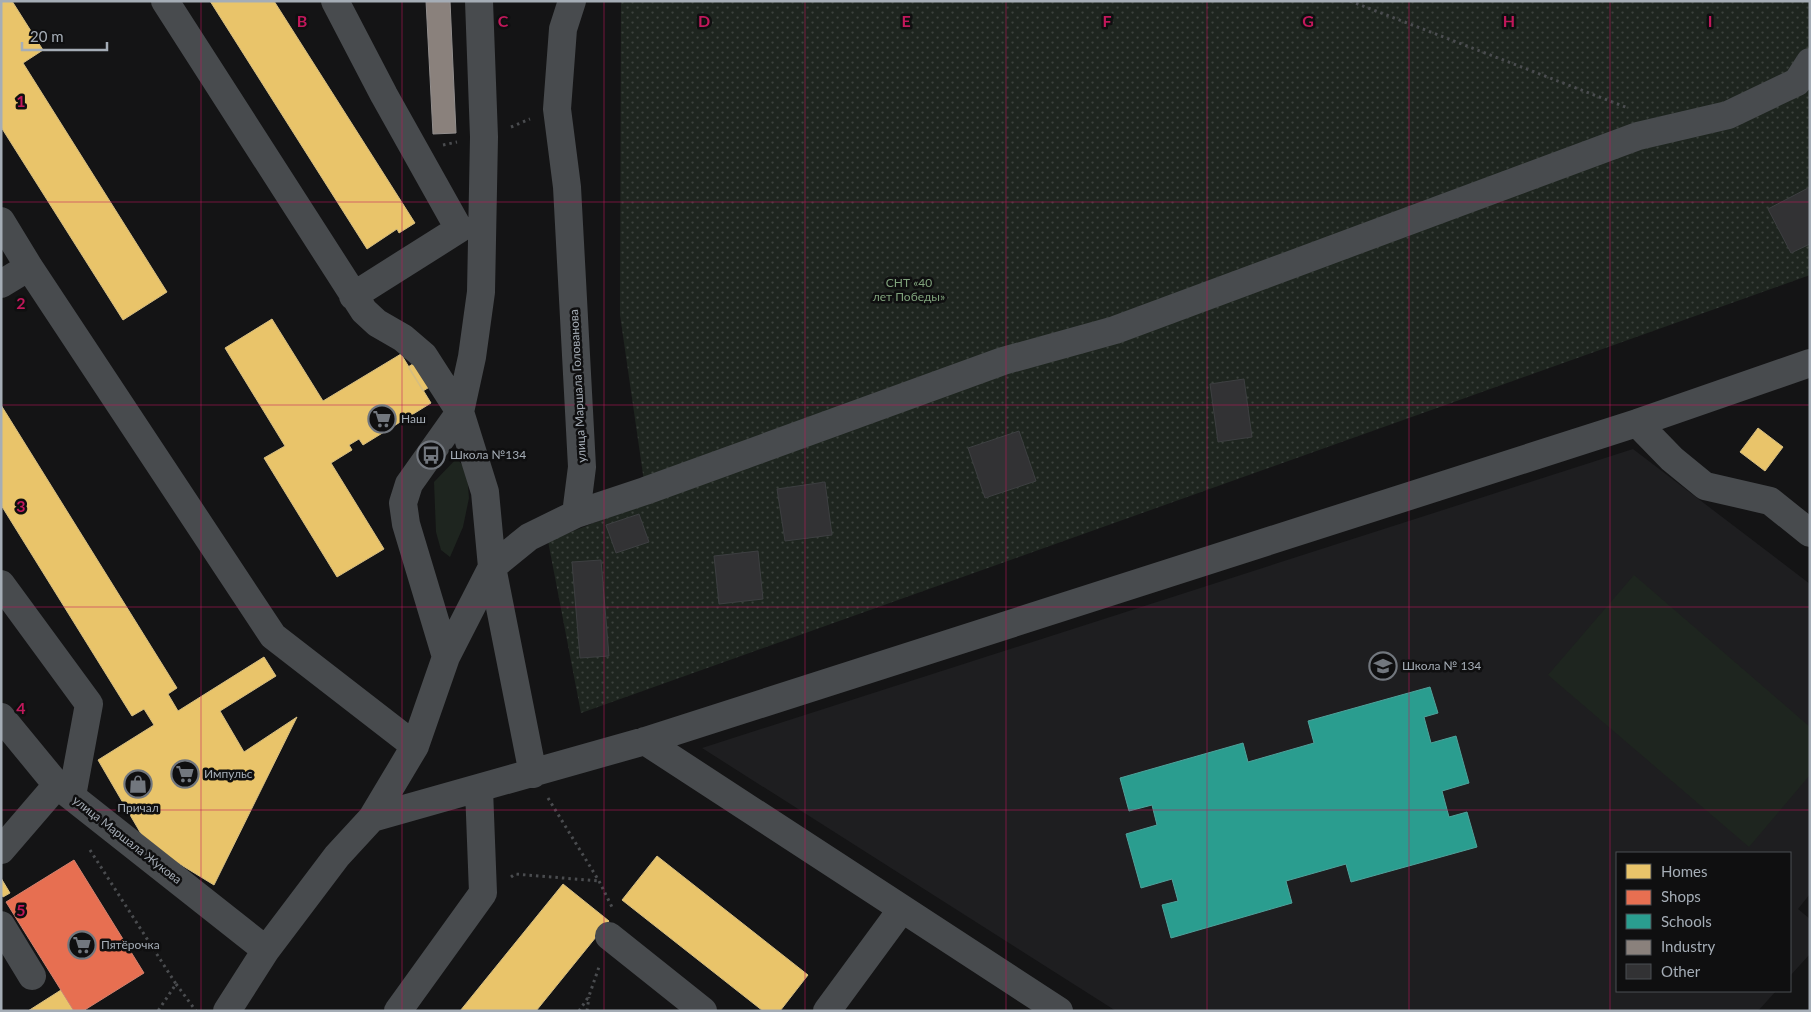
<svg xmlns="http://www.w3.org/2000/svg" width="1811" height="1012" viewBox="0 0 1811 1012" font-family="Lato,sans-serif">
<defs>
<pattern id="garden-dots" width="8" height="8" patternUnits="userSpaceOnUse" patternTransform="scale(1.25)"><rect width="8" height="8" fill="#1e251f"/><path d="M2 2h.1M6 6h.1" fill="none" stroke="#3c423d" stroke-width="1.8" stroke-linecap="round"/></pattern>
</defs>
<rect width="100%" height="100%" fill="#141415"/>
<path fill="#1e1e20" d="M1633,449l177,135v310l-12,15 12,10v35l-20,22v-123h-173v138h159l-18,20h-642l-414,-263z"/>
<path fill="#1e251f" d="M457,458l10,14 2,26 -6,29 -13,30 -9,-7 -5,-18 -2,-50z
M1634,575l176,152v48l-61,72 -201,-172z"/>
<path fill="url(#garden-dots)" d="M621,1h1189v274l-1229,438 -33,-172 99,-39 -27,-187z"/>
<path fill="#e9c46a" stroke="#d5bd81" d="M1,1h11l31,49 -20,13 144,229 -44,28 -122,-193z
M210,1h64l141,222 -16,10 -2,-4 -30,20z
M272,319l51,82 78,-47 30,49 -68,42 -4,-6 -10,6 3,5 -21,13 53,86 -47,28 -73,-119 21,-12 -60,-98z
M416,362l15,24 -8,5 -15,-24z
M1,405l176,283 -9,6 10,17 86,-54 12,19 -56,35 24,41 53,-35 -83,168 -67,-41 -49,-84 56,-35 -10,-16 -12,7 -131,-211z
M1758,428l25,19 -18,24 -25,-19z
M657,856l151,119 -28,36h-17l-141,-111z
M1,878l9,15 -7,4 -2,-3z
M563,884l46,37 -73,90h-76z
M61,990l13,21h-46z"/>
<path fill="#e76f51" stroke="#d3826f" d="M74,860l70,113 -61,38h-9l-68,-109z"/>
<path fill="#2a9d8f" stroke="#4fa29b" d="M1430,687l8,26 -14,4 7,26 25,-7 13,47 -27,8 7,26 18,-5 10,35 -126,35 -5,-18 -60,17 6,22 -121,35 -9,-33 16,-4 -6,-22 -31,9 -15,-54 31,-9 -5,-20 -23,6 -9,-33 123,-35 5,19 66,-19 -6,-22z"/>
<path fill="#8a817c" stroke="#928e8d" d="M426,1h24l6,132 -23,1z"/>
<path fill="#323234" stroke="#3d3f41" d="M1810,187v57l-19,9 -23,-44z
M1244,379l8,58 -34,5 -8,-58z
M1019,431l17,50 -51,17 -17,-50z
M825,482l7,53 -47,6 -8,-52z
M639,514l10,28 -33,11 -10,-28z
M758,551l5,48 -44,5 -5,-48z
M601,560l8,96 -29,2 -8,-96z"/>
<g fill="none" stroke-linecap="round" stroke-linejoin="round">
<path stroke="#4a4c4f" stroke-width="3" stroke-dasharray="2.5 4" stroke-linecap="butt" d="M1350,1l278,107
M511,127l19,-8
M443,145l14,-3
M548,798l51,83 14,28
M90,850l86,134 -18,27
M511,877l4,-3 84,7
M176,984l20,27
M579,1011l10,-15 11,-32
M587,1011l2,-14"/>
<path stroke="#484b4e" stroke-width="28" d="M165,1l199,310 13,12 26,15 21,18 36,56 -51,72 -6,19 3,21 40,133
M335,1l49,94 75,134 -106,67
M479,1l5,136 -3,155 -9,65 -12,55 25,80 7,75 41,207
M1,221l28,46 244,369 142,110
M1,284l28,-17
M1637,423l35,36 33,27 65,15 40,32
M576,514l69,-23 358,-130 112,-31 523,-194 90,-21 69,-33 13,-20
M1,584l88,120 -17,92
M1,717l56,68 209,165
M645,741l414,270
M372,818l43,-72 31,-89 46,-90 37,-30 47,-23 6,-47 -15,-280 -10,-78 6,-80 9,-28
M1,850l56,-65
M1,925l31,51
M609,936l94,75
M227,1011l39,-61 71,-94 35,-38 273,-77 992,-318 173,-60
M398,1011l85,-118 -4,-104
M827,1011l75,-102"/>
</g>
<path fill="none" stroke="#c2185b" stroke-width="1" stroke-opacity="0.55" d="M201,1v1010M402,1v1010M604,1v1010M805,1v1010M1006,1v1010M1207,1v1010M1409,1v1010M1610,1v1010M1,202h1809M1,405h1809M1,607h1809M1,810h1809"/>
<defs>
<g id="supermarket-ring" transform="scale(1.4375)"><circle r="9.5" fill="#0f0f10" stroke="#72777e" stroke-width="1.5"/><path d="M-6-5.5h2.5l.6 2H6L4.5 2H-2.5L-4.4-4H-6ZM-1.5 3.2a1.3 1.3 0 1 0 .1 0ZM3 3.2a1.3 1.3 0 1 0 .1 0Z" fill="#72777e"/></g>
<g id="bus-ring" transform="scale(1.4375)"><circle r="9.5" fill="#0f0f10" stroke="#72777e" stroke-width="1.5"/><path d="M-5-6H5V4H4V6H2V4H-2V6H-4V4H-5ZM-3.5-4V0h7V-4ZM-3.5 1.2v1.5H-2V1.2ZM2 1.2v1.5H3.5V1.2Z" fill="#72777e"/></g>
<g id="school-ring" transform="scale(1.4375)"><circle r="9.5" fill="#0f0f10" stroke="#72777e" stroke-width="1.5"/><path d="M0-5L7-2L0 1L-7-2ZM-4 1L0 2.5L4 1V4Q0 6-4 4Z" fill="#72777e"/></g>
<g id="shop-ring" transform="scale(1.4375)"><circle r="9.5" fill="#0f0f10" stroke="#72777e" stroke-width="1.5"/><path d="M-5-2.5h2.3a2.7 3.5 0 0 1 5.4 0H5L5.5 6h-11ZM-1.5-2.5h3a1.5 2.3 0 0 0-3 0Z" fill="#72777e"/></g>
</defs>
<g fill-rule="evenodd">
<use href="#supermarket-ring" x="382" y="419"/>
<use href="#bus-ring" x="431" y="455"/>
<use href="#school-ring" x="1383" y="666"/>
<use href="#supermarket-ring" x="185" y="774"/>
<use href="#shop-ring" x="138" y="784"/>
<use href="#supermarket-ring" x="82" y="945"/>
</g>
<g text-anchor="middle" stroke-width="5" stroke-linejoin="round" paint-order="stroke">
<g font-size="12" fill="#7fa27b" stroke="#0f0f10">
<text x="909" y="287">СНТ «40<tspan x="909" dy="14">лет Победы»</tspan></text>
</g>
<g font-size="12" fill="#a5adb6" stroke="#0f0f10">
<text transform="translate(578 386) rotate(-93)" y="4">улица Маршала Голованова</text>
<text transform="translate(127 840) rotate(38)" y="4">улица Маршала Жукова</text>
</g>
<g font-size="12" fill="#a5adb6" stroke="#0f0f10" text-anchor="start">
<text x="401" y="423">Наш</text>
<text x="450" y="459">Школа №134</text>
<text x="1402" y="670">Школа № 134</text>
<text x="204" y="778">Импульс</text>
<text x="138" y="812" text-anchor="middle">Причал</text>
<text x="101" y="949">Пятёрочка</text>
</g>
</g>
<g font-size="16" text-anchor="middle" font-weight="bold" fill="#c2185b" stroke="#0f0f10" stroke-width="5" stroke-linejoin="round" paint-order="stroke">
<text x="302" y="27">B</text>
<text x="503" y="27">C</text>
<text x="704" y="27">D</text>
<text x="906" y="27">E</text>
<text x="1107" y="27">F</text>
<text x="1308" y="27">G</text>
<text x="1509" y="27">H</text>
<text x="1710" y="27">I</text>
<text x="21" y="107">1</text>
<text x="21" y="309">2</text>
<text x="21" y="512">3</text>
<text x="21" y="714">4</text>
<text x="21" y="916">5</text>
</g>
<rect width="1811" height="1012" fill="none" stroke="#a5adb6" stroke-width="5"/>
<rect x="1616" y="852" width="175" height="140" fill="#0f0f10" stroke="#4b4e52"/>
<rect x="1626" y="864" width="25" height="15" fill="#e9c46a" stroke="#4b4e52"/>
<text x="1661" y="877" font-size="15" fill="#a5adb6">Homes</text>
<rect x="1626" y="890" width="25" height="15" fill="#e76f51" stroke="#4b4e52"/>
<text x="1661" y="902" font-size="15" fill="#a5adb6">Shops</text>
<rect x="1626" y="914" width="25" height="15" fill="#2a9d8f" stroke="#4b4e52"/>
<text x="1661" y="927" font-size="15" fill="#a5adb6">Schools</text>
<rect x="1626" y="940" width="25" height="15" fill="#8a817c" stroke="#4b4e52"/>
<text x="1661" y="952" font-size="15" fill="#a5adb6">Industry</text>
<rect x="1626" y="964" width="25" height="15" fill="#323234" stroke="#4b4e52"/>
<text x="1661" y="977" font-size="15" fill="#a5adb6">Other</text>
<path d="M22 42v8h85v-8" fill="none" stroke="#a5adb6" stroke-width="2.5"/>
<text x="30" y="42" font-size="15" fill="#a5adb6" stroke="#0f0f10" stroke-width="4" paint-order="stroke">20 m</text>
</svg>
